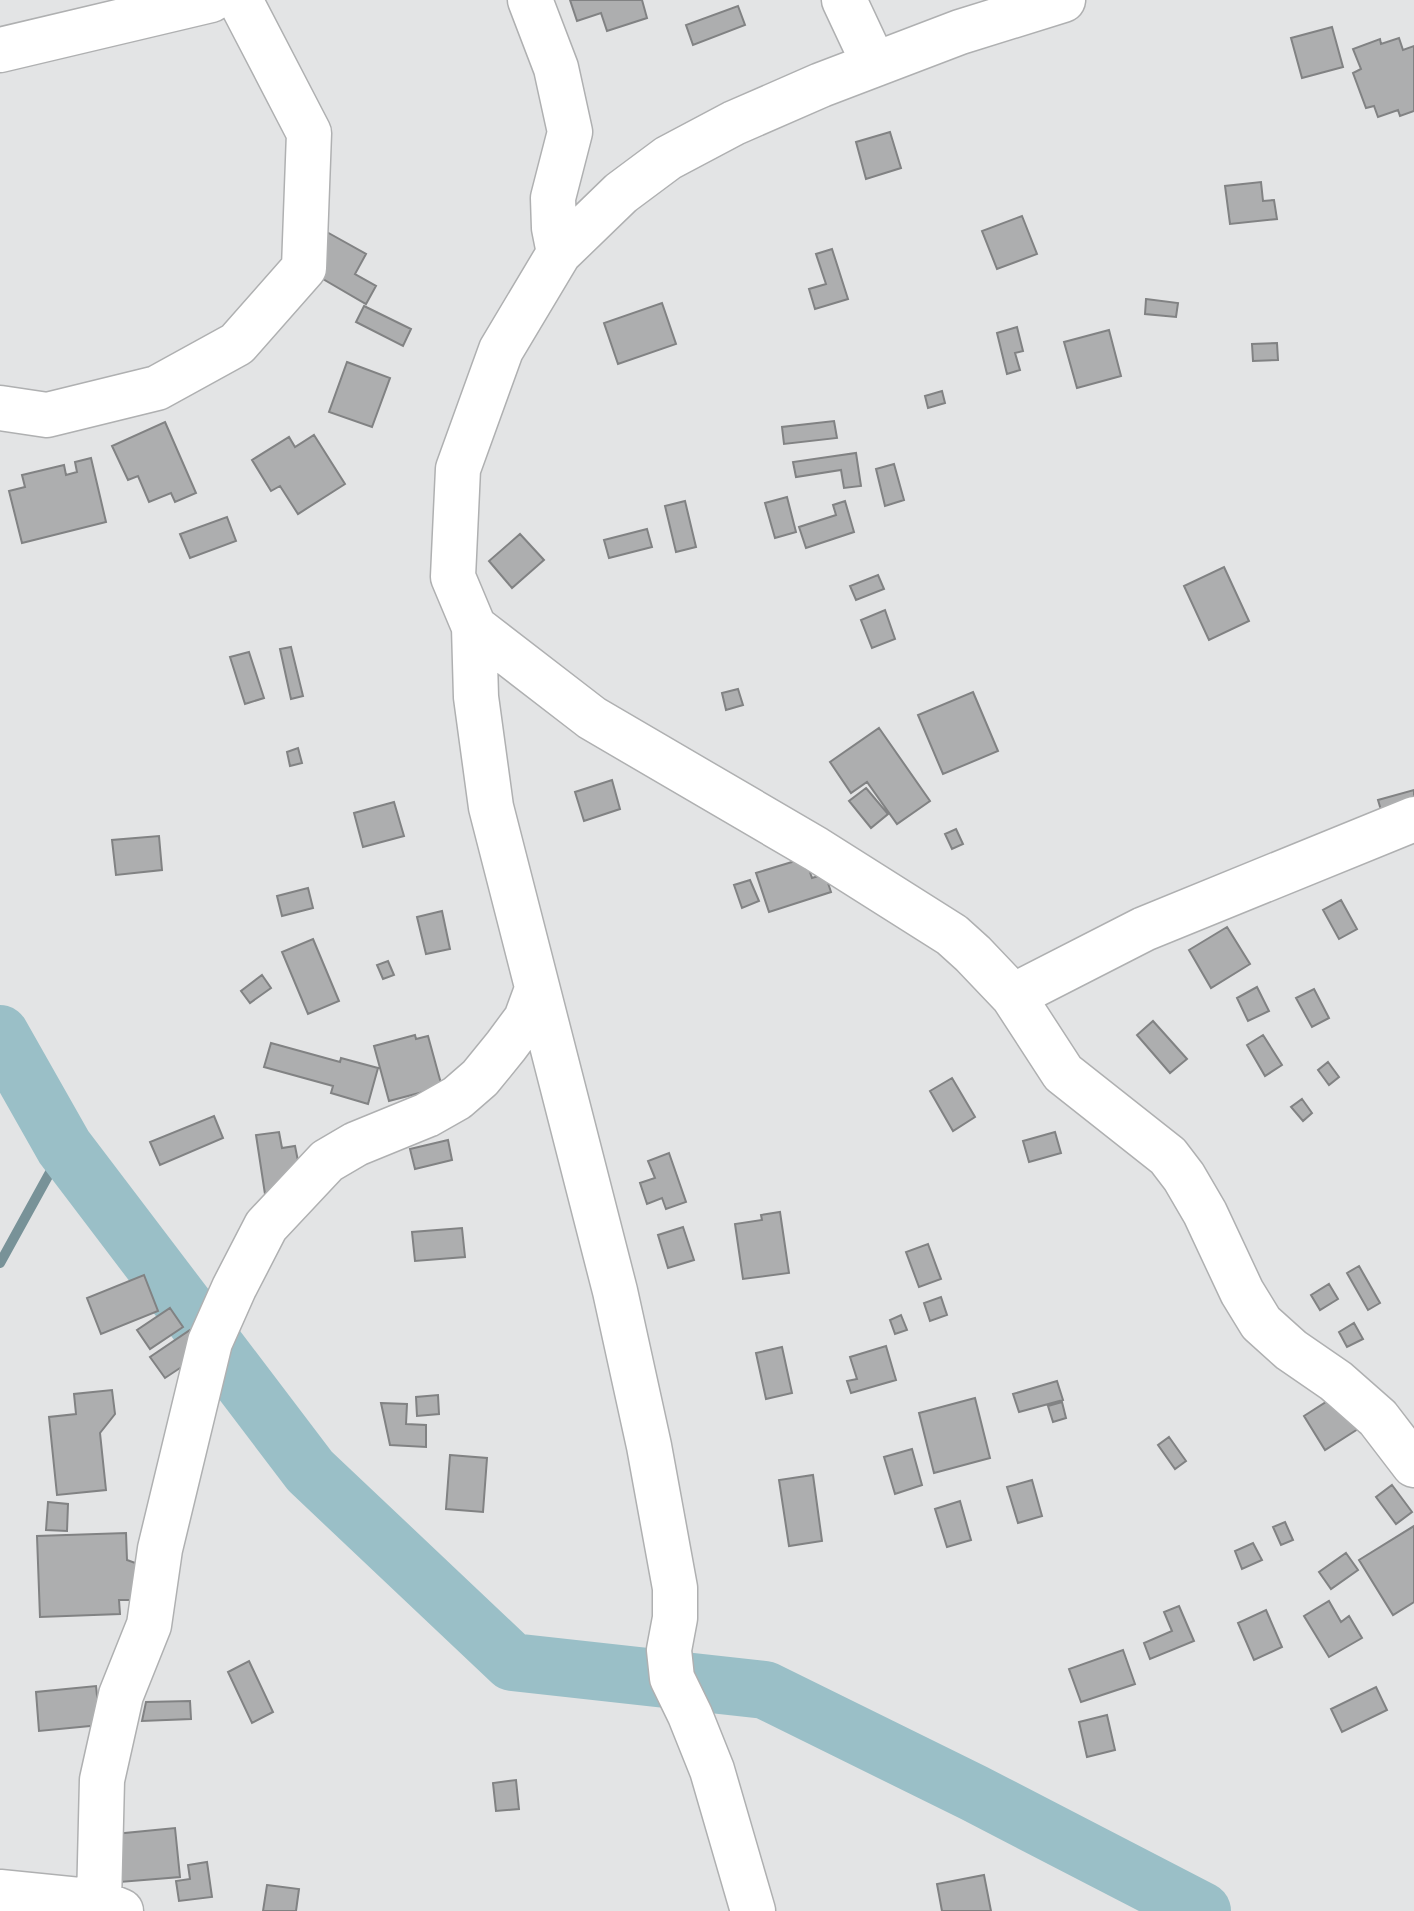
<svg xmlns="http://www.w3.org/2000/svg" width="1414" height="1911" viewBox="0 0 1414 1911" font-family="'Varela Round',sans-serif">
<rect width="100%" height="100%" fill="#e3e4e5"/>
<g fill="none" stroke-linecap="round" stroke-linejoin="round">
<path stroke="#789298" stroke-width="10" d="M0,1263l64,-116"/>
<path stroke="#9abfc7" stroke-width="58" d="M0,1034l64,113 246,324 202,191 253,28 209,103 228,118"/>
</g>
<path fill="#adaeaf" stroke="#818283" stroke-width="2" d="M570,0h72l5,18 -40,13 -6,-18 -24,8z
M738,6l7,19 -52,20 -7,-20z
M1332,27l11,40 -41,11 -11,-40z
M1399,38l4,12 11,-4v65l-14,5 -2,-6 -20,7 -4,-11 -8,2 -13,-35 8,-4 -8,-20 27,-10 1,5z
M890,132l11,36 -35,11 -10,-37z
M1261,182l2,19 11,-1 3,19 -47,5 -5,-38z
M1022,216l15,38 -40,15 -15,-38z
M325,231l41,23 -11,20 21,12 -10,18 -62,-36z
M832,249l16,50 -33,10 -6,-20 17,-5 -10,-30z
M1146,299l32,4 -2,14 -31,-3z
M662,303l14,41 -58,20 -14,-41z
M364,306l47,23 -8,17 -47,-24z
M1017,327l6,24 -8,2 5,17 -13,4 -10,-41z
M1109,330l12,46 -44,12 -13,-46z
M1277,343l1,17 -25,1 -1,-17z
M347,362l43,16 -18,49 -43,-15z
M942,391l3,12 -17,5 -3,-12z
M834,421l3,17 -53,6 -2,-17z
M165,422l31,71 -21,9 -4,-9 -22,9 -11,-26 -10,4 -16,-34z
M314,435l31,49 -47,30 -18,-28 -9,5 -19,-31 37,-23 6,10z
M856,453l5,33 -17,2 -3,-18 -45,7 -3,-15z
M91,458l15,64 -84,21 -13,-52 16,-4 -3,-12 42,-10 2,10 11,-3 -2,-10z
M894,464l10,36 -19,6 -9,-37z
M787,497l9,35 -21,6 -10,-35z
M685,501l11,46 -20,5 -11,-46z
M845,501l9,31 -48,16 -7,-21 37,-12 -3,-10z
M227,517l9,24 -46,17 -10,-24z
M647,529l5,18 -43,11 -5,-18z
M520,534l24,26 -32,28 -23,-27z
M1224,567l25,54 -40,19 -25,-54z
M878,575l6,14 -28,11 -6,-14z
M885,610l10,29 -23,9 -11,-28z
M291,647l12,49 -12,3 -11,-50z
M249,652l15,46 -19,6 -15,-47z
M738,689l5,16 -17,5 -4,-17z
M973,692l25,59 -55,23 -25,-59z
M879,728l51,73 -33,23 -30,-42 -16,11 -21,-31z
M298,748l4,15 -12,3 -3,-14z
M612,780l8,29 -36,12 -9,-29z
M866,788l22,26 -17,14 -22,-27z
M1414,790v18l-31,9 -5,-17z
M394,802l10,34 -41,11 -9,-34z
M956,829l7,15 -11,5 -7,-15z
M159,836l3,34 -46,5 -4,-35z
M805,858l7,20 13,-4 6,18 -62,20 -13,-39z
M750,880l9,21 -17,7 -8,-23z
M308,888l5,20 -31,8 -5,-20z
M1341,900l16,29 -18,10 -16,-29z
M442,911l8,38 -24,5 -9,-37z
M1227,927l23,37 -39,24 -22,-38z
M313,939l26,62 -31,13 -26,-62z
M388,961l6,14 -11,4 -6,-14z
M262,975l9,13 -21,15 -9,-12z
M1257,987l12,24 -21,10 -11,-23z
M1314,989l15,29 -17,9 -16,-29z
M1153,1021l34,38 -17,14 -33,-38z
M415,1035l1,4 12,-3 14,51 -53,14 -15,-55z
M1263,1035l19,30 -17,11 -18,-31z
M271,1043l69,19 1,-4 37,10 -10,36 -37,-11 2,-7 -69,-19z
M1328,1062l11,15 -10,8 -11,-15z
M952,1078l23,39 -22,14 -23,-40z
M1302,1099l10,14 -9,8 -12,-14z
M214,1116l9,22 -63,27 -10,-23z
M279,1132l3,16 13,-2 6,30 -9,14 -27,4 -9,-59z
M1055,1132l6,21 -32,9 -6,-21z
M448,1140l4,20 -37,9 -5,-20z
M669,1153l17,49 -20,7 -4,-11 -15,6 -7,-21 15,-5 -7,-17z
M780,1212l9,61 -46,6 -8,-55 27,-4 -1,-5z
M683,1227l11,33 -26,8 -10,-33z
M462,1228l3,29 -50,4 -3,-29z
M928,1244l13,35 -22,8 -13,-35z
M1359,1266l21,37 -12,7 -21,-37z
M144,1275l14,36 -57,23 -14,-36z
M1329,1284l9,15 -18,11 -9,-15z
M941,1297l6,18 -17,6 -6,-18z
M170,1308l13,19 -33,22 -13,-19z
M901,1315l6,15 -12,4 -5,-14z
M1354,1323l9,16 -16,8 -8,-15z
M190,1330l14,22 -39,26 -15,-21z
M886,1346l10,34 -45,13 -4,-12 10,-2 -7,-22z
M782,1347l10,46 -26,6 -10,-46z
M1057,1381l6,19 -44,12 -6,-18z
M112,1390l3,24 -15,19 6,57 -49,5 -8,-78 27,-3 -2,-20z
M438,1395l1,19 -22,2 -1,-19z
M1337,1395l21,34 -33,21 -21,-34z
M975,1398l15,60 -56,15 -15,-60z
M1062,1402l4,16 -13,4 -5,-16z
M381,1403l26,1 -1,20 20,1v22l-36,-2z
M1169,1437l17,24 -11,8 -17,-24z
M912,1449l10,36 -27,9 -11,-37z
M450,1455l37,3 -4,54 -37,-3z
M813,1475l9,66 -33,5 -10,-66z
M1032,1480l10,36 -24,7 -11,-36z
M1392,1485l20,27 -16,12 -20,-27z
M960,1501l11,39 -24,7 -12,-38z
M48,1502l20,2 -1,27 -21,-1z
M1285,1522l8,18 -12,5 -8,-18z
M1414,1526v76l-21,13 -34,-55z
M126,1533l1,27 11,4 2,36h-21l1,14 -80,3 -3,-81z
M1253,1543l9,17 -20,9 -7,-18z
M1346,1553l12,17 -27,19 -12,-17z
M1329,1601l12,21 8,-6 13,22 -33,19 -25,-41z
M1179,1606l15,35 -44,18 -6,-16 28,-12 -8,-19z
M1266,1610l16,37 -28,13 -16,-37z
M1123,1650l12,34 -54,18 -12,-33z
M249,1661l24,51 -21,11 -24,-51z
M96,1686l4,39 -61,6 -3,-39z
M1376,1687l11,23 -45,22 -11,-23z
M190,1701l1,18 -49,2 4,-19z
M1107,1715l8,35 -28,7 -8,-35z
M516,1780l3,29 -23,2 -3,-28z
M175,1828l5,49 -60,5 -5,-48z
M207,1862l5,35 -33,4 -3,-20 14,-2 -2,-14z
M984,1875l7,36h-49l-5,-27z
M267,1885l32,4 -3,22h-33z"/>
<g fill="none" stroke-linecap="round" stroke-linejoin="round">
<g stroke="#afb0b1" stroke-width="47">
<path id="minor" d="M530,0l26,68 14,64 -17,66 1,30 5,25
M844,0l30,64
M1063,0l-103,32 -139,53 -87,38 -66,35 -47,35 -62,60 -58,97 -43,119 -5,108 21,50 118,91 224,131 136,86 21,19 40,42 50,77 105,83 16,21 21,36 37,79 19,31 30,27 45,31 42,37 36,47
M0,50l211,-50
M0,408l47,7 110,-27 80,-44 67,-76 5,-135 -69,-133
M474,627l2,70 15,110 124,484 34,155 26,142v30l-6,32 3,28 18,37 22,55 41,141
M1013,996l131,-67 270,-110
M0,1892l99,10 22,9
M99,1902l3,-122 19,-85 28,-70 11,-76 50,-207 24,-54 32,-62 61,-65 29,-17 71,-29 30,-17 23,-20 26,-32 20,-27 11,-30"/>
</g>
<use href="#minor" stroke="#fff" stroke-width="44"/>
</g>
</svg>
